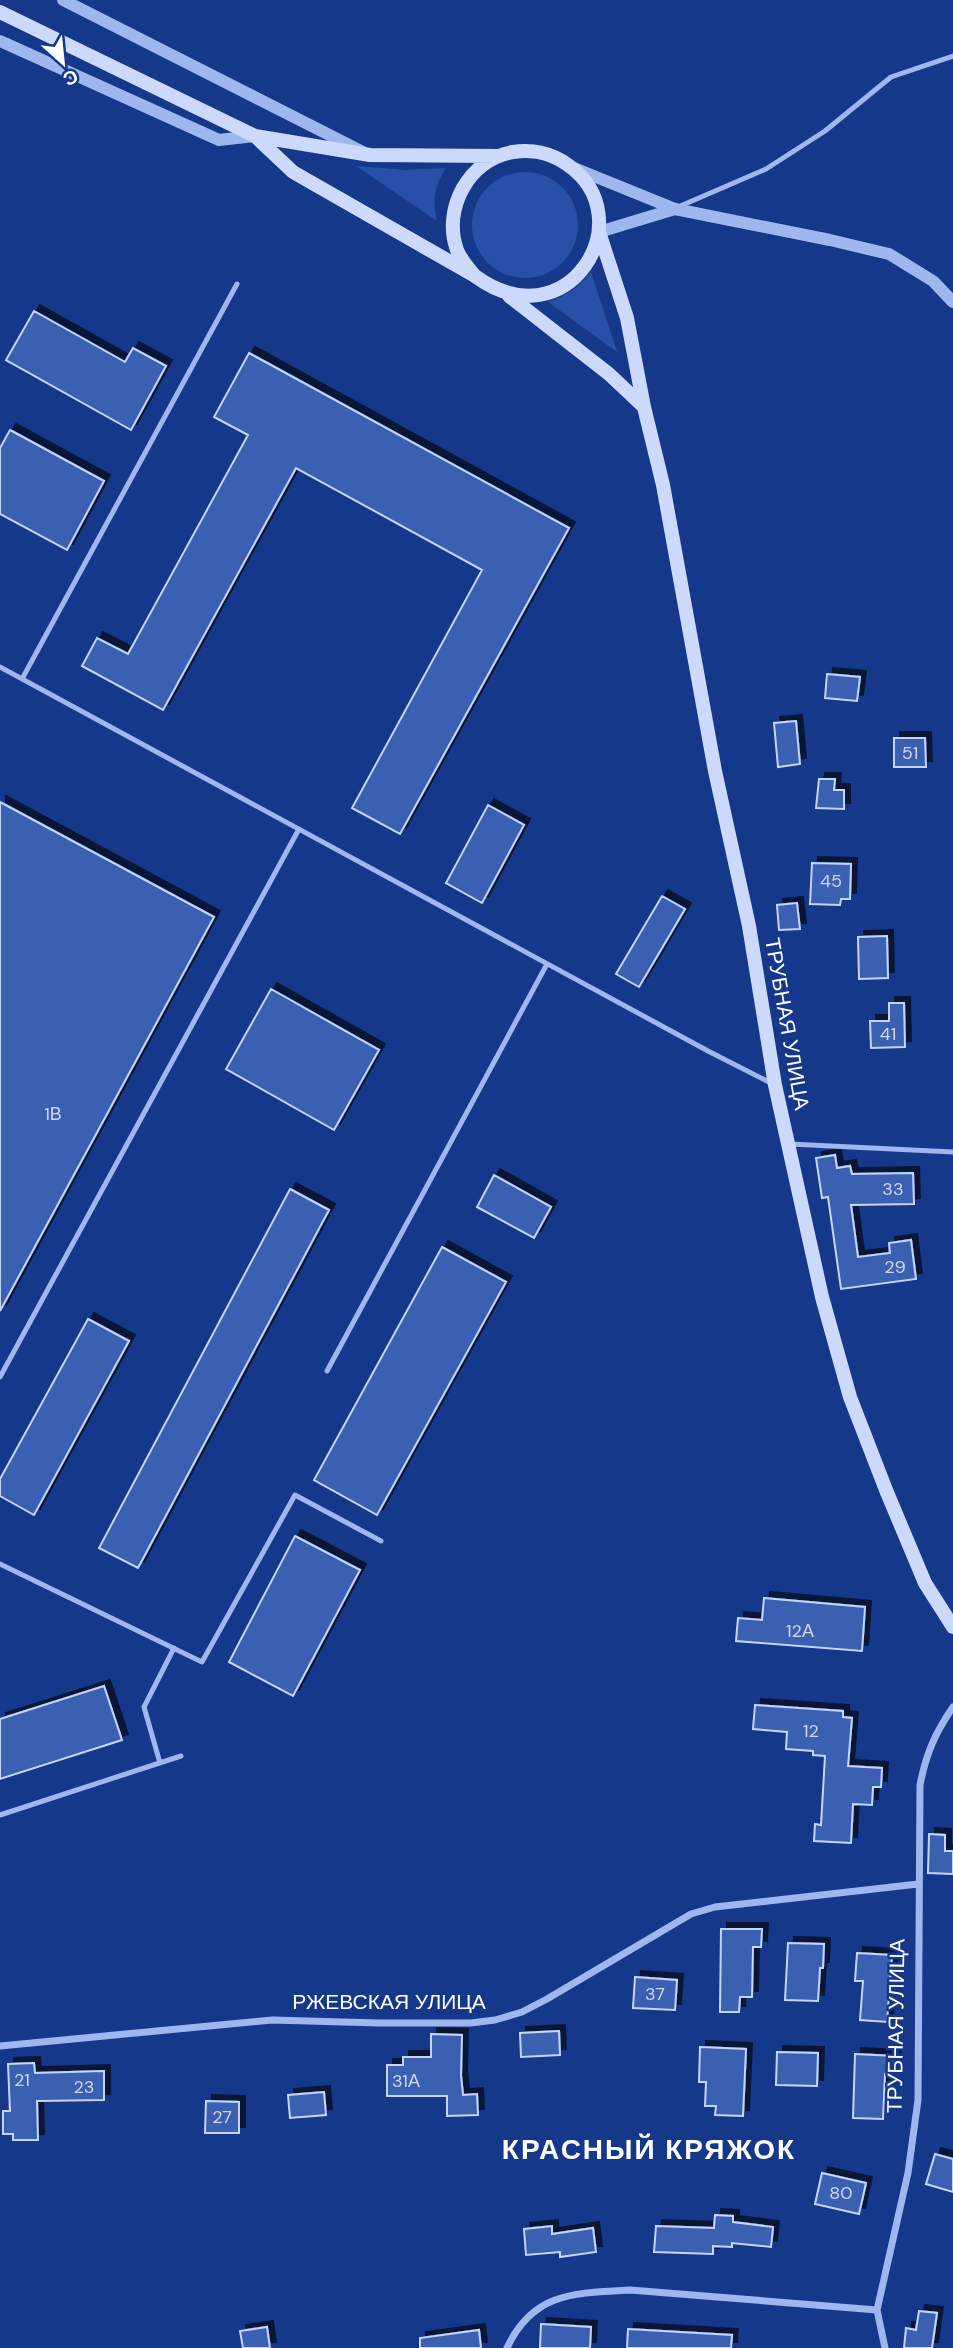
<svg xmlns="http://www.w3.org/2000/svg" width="953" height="2348" viewBox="0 0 953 2348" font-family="'DM Sans',sans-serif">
<defs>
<filter id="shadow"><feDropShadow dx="6" dy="-6" stdDeviation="0" flood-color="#0009"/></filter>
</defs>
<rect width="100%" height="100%" fill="#16388a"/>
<path fill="#2950a8" d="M356,166l50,4 40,-2c-12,19 -14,32 -9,53z
M472 225a53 53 0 1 1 106 0a53 53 0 1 1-106 0Z
M591,272l26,80 -69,-50c18,-6 31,-15 43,-30z"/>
<path fill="#3a5eb1" stroke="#c4d5fb" stroke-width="2" filter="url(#shadow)" d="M34,311l91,51 8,-14 33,18 -35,64 -125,-70z
M249,353l320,175 -169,306 -48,-26 130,-238 -186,-102 -133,242 -81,-44 15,-28 31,16 120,-219 -34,-18z
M10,430l94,51 -37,69 -67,-36v-66z
M827,674l33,3 -3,24 -32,-3z
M796,721l4,43 -22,3 -4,-44z
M894,738h31l1,29h-32z
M819,779h16l-1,11h10v19l-28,-1z
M0,802l214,115 -214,394z
M488,805l36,20 -42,78 -36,-20z
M812,863l39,1 -1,35h-9l-1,6 -30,-1z
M662,896l23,13 -46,78 -23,-13z
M797,903l3,26 -21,1 -2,-25z
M887,936l1,42 -29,1 -1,-42z
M271,989l108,61 -45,80 -108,-61z
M889,1003h15l1,44 -34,1 -1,-27h19z
M835,1155l2,13 13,-2 2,8 61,-1 1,31 -63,1 7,52 32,-4 -1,-10 22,-3 5,39 -75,10 -13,-92 -6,1 -6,-40z
M494,1175l57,32 -17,31 -57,-31z
M290,1189l39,21 -191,358 -39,-20z
M442,1247l64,35 -129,233 -63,-35z
M88,1319l41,22 -95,174 -34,-19v-17z
M295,1536l65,34 -67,126 -64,-34z
M764,1598l101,9 -3,44 -126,-10 2,-23 24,2z
M104,1686l18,54 -122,39v-60z
M755,1705l88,6v6l9,1 -4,48 34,2 -1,19h-8l-1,18 -19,-1 -2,39 -37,-2 1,-17 6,1 4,-69 -12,-1v-4l-27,-2 1,-17 -34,-3z
M929,1834l16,1v16h8v23l-25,-1z
M721,1929h41l-1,18h-8l-1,50h-12l-1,15h-19z
M788,1943l36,1 -1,24h-3l-2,33 -33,-1z
M857,1953l35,2 -5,67 -27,-2 3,-39h-8z
M635,1977l42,3 -2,30 -42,-2z
M559,2031l1,24 -39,2 -1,-24z
M431,2034l31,1 -1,40 2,20 14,-1 1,21 -31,1v-20h-60v-31h16v-8h28z
M700,2047l46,2 -3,67 -28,-1 1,-9h-11l1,-24h-7z
M777,2052l41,1 -1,33 -41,-1z
M855,2054l40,2 -1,19 -9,-1 -2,45 -30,-1z
M34,2063l1,10 69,-2v29l-67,1 1,39h-25v-6h-10v-23h7l-2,-47z
M324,2092l2,23 -36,3 -2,-23z
M206,2101l33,1v31h-34z
M935,2154l18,5v33l-27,-8z
M822,2173l44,10 -7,31 -44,-10z
M715,2215l18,1v6l40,5 -2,20 -39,-4v4l-19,-1v8l-59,-2 2,-26 58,2z
M552,2226v8l41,-6 3,24 -36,5v-5l-34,3 -2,-26z
M919,2311l18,2 -5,35h-28l2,-20 10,2z
M541,2324l50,3 -1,21h-50z
M267,2327l3,21h-27l-3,-17z
M628,2329l104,6 -1,13h-104z
M479,2330l2,18h-61v-10z"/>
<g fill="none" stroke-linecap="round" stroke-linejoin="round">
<path stroke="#9eb7ee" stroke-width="5" d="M678,207l88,-38 59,-38 66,-54 62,-21
M0,667l708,384 65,33
M22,679l215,-395
M790,1144l163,8
M327,1371l220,-407
M0,1377l299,-548
M0,1564l202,98 93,-167 86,46
M160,1763l-16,-56 30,-59
M0,1815l181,-59"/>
<path stroke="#9eb7ee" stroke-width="7" d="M0,2046l272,-26 107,3h92l24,-3 27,-8 25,-13 144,-85 24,-7 203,-23
M507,2348c26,-56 68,-55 123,-58l247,20
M885,2348l-8,-38 31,-137 10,-73 2,-315c6,-31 15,-52 33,-78"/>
<path stroke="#9eb7ee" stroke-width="12" d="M63,0l300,152
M0,41l219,99 36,-4
M574,168l101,41 155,31 59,14 44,27 20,21
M599,232l76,-23"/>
<path stroke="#ccd9fa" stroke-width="14" d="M0,12l255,124 115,19 127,1
M255,136l38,36 182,104c93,68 169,-58 93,-111 -16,-12 -36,-16 -55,-13 -44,7 -71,57 -56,98 4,10 11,18 18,26
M599,232l28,86 17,89 19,78 52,286 34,155 26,159 47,212 28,100 36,93 39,93 28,44
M509,296l100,78 35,33"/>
</g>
<g text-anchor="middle" stroke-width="5" stroke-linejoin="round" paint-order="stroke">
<g font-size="18" fill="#ced7ec">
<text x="910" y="759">51</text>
<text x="831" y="887">45</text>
<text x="888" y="1040">41</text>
<text x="53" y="1120">1В</text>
<text x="893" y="1195">33</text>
<text x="895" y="1273">29</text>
<text x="800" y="1637">12А</text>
<text x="811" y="1737">12</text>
<text x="655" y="2000">37</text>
<text x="22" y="2086">21</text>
<text x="406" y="2087">31А</text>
<text x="84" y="2093">23</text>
<text x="222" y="2123">27</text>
<text x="841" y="2199">80</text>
</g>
<g font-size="21" fill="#fff" stroke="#16388a">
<text transform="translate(787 1024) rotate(80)" y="7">ТРУБНАЯ УЛИЦА</text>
<text x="389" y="2009">РЖЕВСКАЯ УЛИЦА</text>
<text transform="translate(896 2026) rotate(-89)" y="7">ТРУБНАЯ УЛИЦА</text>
</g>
<g font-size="28" font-weight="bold" letter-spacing="2" fill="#fff" stroke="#16388a">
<text x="649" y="2159">КРАСНЫЙ КРЯЖОК</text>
</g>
</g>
<g transform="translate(63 63) rotate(153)" stroke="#16388a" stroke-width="5" paint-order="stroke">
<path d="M0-5L12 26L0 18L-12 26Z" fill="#ffffff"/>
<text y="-10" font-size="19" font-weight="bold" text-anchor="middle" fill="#ffffff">С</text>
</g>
</svg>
